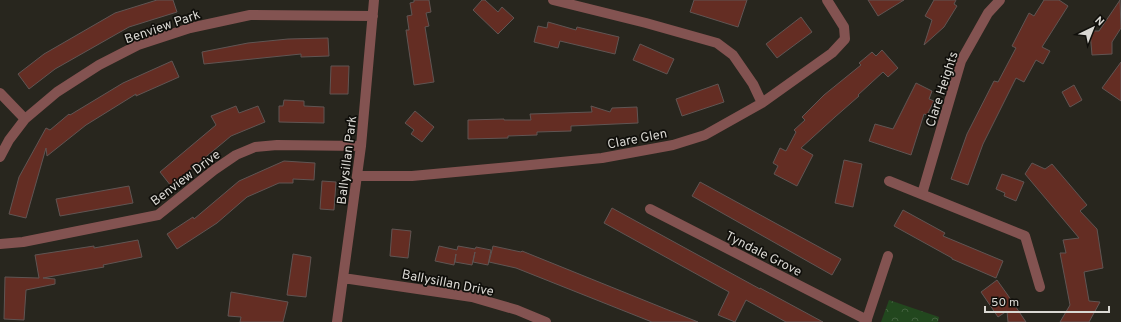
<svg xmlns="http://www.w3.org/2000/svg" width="1121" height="322" viewBox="0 0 1121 322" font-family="Overpass,sans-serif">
<defs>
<pattern id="park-crowns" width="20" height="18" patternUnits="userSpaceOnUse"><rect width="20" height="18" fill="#22471e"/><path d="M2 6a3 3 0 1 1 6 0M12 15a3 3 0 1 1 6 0" fill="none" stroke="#42613e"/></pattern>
</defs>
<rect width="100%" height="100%" fill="#28261e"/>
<path fill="url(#park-crowns)" d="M889,300l50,17 -1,5h-57z"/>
<path fill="#642d23" stroke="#605553" d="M157,0h16l4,12 -48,15 -74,42 -26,20 -11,-15 26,-20 71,-41z
M414,0h15l2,12 -5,1 3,13 -4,1 9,55 -20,3 -8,-55h3l-2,-14 5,-1 -2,-12 4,-1z
M482,0h3l13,12 4,-5 12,11 -16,16 -25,-24z
M694,0h53l-9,27 -48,-15z
M868,0h36l-26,16z
M934,0h22l-2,4 3,2 -13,21 -20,18 8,-25 -7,-4z
M1044,0h15l9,6 -26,41 8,4 -7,13 -7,-4 -12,22 -8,-4 -33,66 -15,41 -17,-6 16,-45 27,-53 4,1 18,-34 -4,-2 17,-33 5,3z
M1120,0l1,28 -9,14v12l-20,1 -2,-24h9z
M801,17l11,15 -35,26 -11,-14z
M548,22l28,8 1,-3 42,10 -4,17 -55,-13 -2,7 -24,-6 4,-16 9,2z
M328,38l1,18 -28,1v-3l-97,10 -2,-12 46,-9 40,-4z
M640,44l34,15 -7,15 -34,-14z
M882,50l16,18 -10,9 -5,-5 -25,23 1,1 -24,21 -34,31 12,7 -16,31 -23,-12 4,-8 -5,-3 7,-15 6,3 10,-19 -2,-2 11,-10 -3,-3 22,-22 37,-30 -2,-2 13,-11 4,4z
M172,61l7,16 -43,19v-2l-50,31 -39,31 -1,-8 -20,70 -17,-4 10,-37 27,-49 4,2 19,-16 1,1 53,-32z
M1121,62v39l-19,-13z
M331,66h18l-1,28h-18z
M916,83l16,8 -3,8 5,2 -7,14 -3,-1 -13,41 -42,-14 6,-17 18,5z
M718,84l6,18 -42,14 -6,-17z
M1074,85l8,15 -12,7 -8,-15z
M284,100l20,1v5l20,1v16l-45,-1v-16h4z
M236,106l3,7 19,-7 7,16 -34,14 -60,50 -11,-14 56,-47 -5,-9z
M591,106l19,6 2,-4 25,-1 1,16 -67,3v5l-34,1v3l-29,1v2l-40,1v-19l36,-1v1h27l-1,-6 62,-2z
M415,111l19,16 -12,15 -11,-8 3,-4 -9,-7z
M844,160l18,4 -9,43 -18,-4z
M284,161l31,2 -1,17 -21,-1v4h-14l-32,14 -30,26 -40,26 -10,-15 26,-17 1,2 45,-38z
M1032,163l13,6 7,-5 35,41 -7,6 17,18 6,39 -19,4 5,29 11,1 -11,20h-29l10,-17 -10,-52h6l-3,-13 16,-2 -54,-64z
M1002,174l22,8 -8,19 -12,-5 1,-3 -9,-4z
M322,181l14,1 -2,28 -14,-1z
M700,182l141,77 -9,16 -140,-79z
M129,186l4,17 -73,13 -4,-17z
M612,208l148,81v-1l63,34h-37l-40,-22 -11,22 -17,-7 11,-23 -125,-69z
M903,210l42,23 -2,3 60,25 -7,17 -44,-19v-1l-58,-32z
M392,229l19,2 -3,27 -18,-2z
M138,240l4,17 -39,8 1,2 -61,11 12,1v5l-29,6 -2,30 -20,-1 1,-42 34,1 -4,-23 59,-9v2z
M439,246l18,4 1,-4 17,3 1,-2 15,3 -3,15 -15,-3 2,-10 -3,13 -17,-3 1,-8 -2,11 -19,-4z
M493,246l28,6 1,-1 176,71h-46l-136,-54 -27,-6z
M293,254l18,3 -5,40 -19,-2z
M997,280l10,14 19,28h-18l-1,-11 -9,6 -17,-25z
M231,292l57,10 -5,20h-43l1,-5 -13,-1z"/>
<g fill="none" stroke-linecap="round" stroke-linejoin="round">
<path stroke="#835351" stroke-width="10" d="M553,0l93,23 71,20 16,12 20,29 9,19
M0,93l25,26
M0,157l9,-17 16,-21 32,-27 42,-27 39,-20 52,-17 60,-13 123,1
M358,176h54l98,-9 92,-9 71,-13 32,-10 57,-32 70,-50 13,-14 -1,-12 -17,-27
M889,181l136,55 15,51
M922,194l39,-133 27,-48 12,-13
M650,209l217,111
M0,244l23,-2 135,-27 56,-45 22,-15 19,-8 22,-2 84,1
M343,278l129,19 45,13 29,12
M337,322l24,-176 13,-146
M866,322l22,-66"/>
</g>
<g text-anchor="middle" stroke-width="3.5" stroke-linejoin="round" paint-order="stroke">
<g font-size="13" fill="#dad8d3" stroke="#100f0b">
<text transform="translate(162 26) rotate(-19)" y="5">Benview Park</text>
<text transform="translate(941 89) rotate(-72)" y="5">Clare Heights</text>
<text transform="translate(637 138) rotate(-11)" y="5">Clare Glen</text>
<text transform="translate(346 160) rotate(-83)" y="5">Ballysillan Park</text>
<text transform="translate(185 177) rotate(-37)" y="5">Benview Drive</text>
<text transform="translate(764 253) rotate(27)" y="5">Tyndale Grove</text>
<text transform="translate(448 282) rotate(11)" y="5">Ballysillan Drive</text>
</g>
</g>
<g transform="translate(1093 28) rotate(43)" stroke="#100f0b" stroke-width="3" paint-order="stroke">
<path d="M0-3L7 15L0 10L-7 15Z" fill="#dad8d3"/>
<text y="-6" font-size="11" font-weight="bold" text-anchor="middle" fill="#dad8d3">N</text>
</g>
<path d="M985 306v6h124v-6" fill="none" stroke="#dad8d3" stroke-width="2"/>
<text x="991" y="306" font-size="12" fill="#dad8d3" stroke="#100f0b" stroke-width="3" paint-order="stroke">50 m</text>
</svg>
